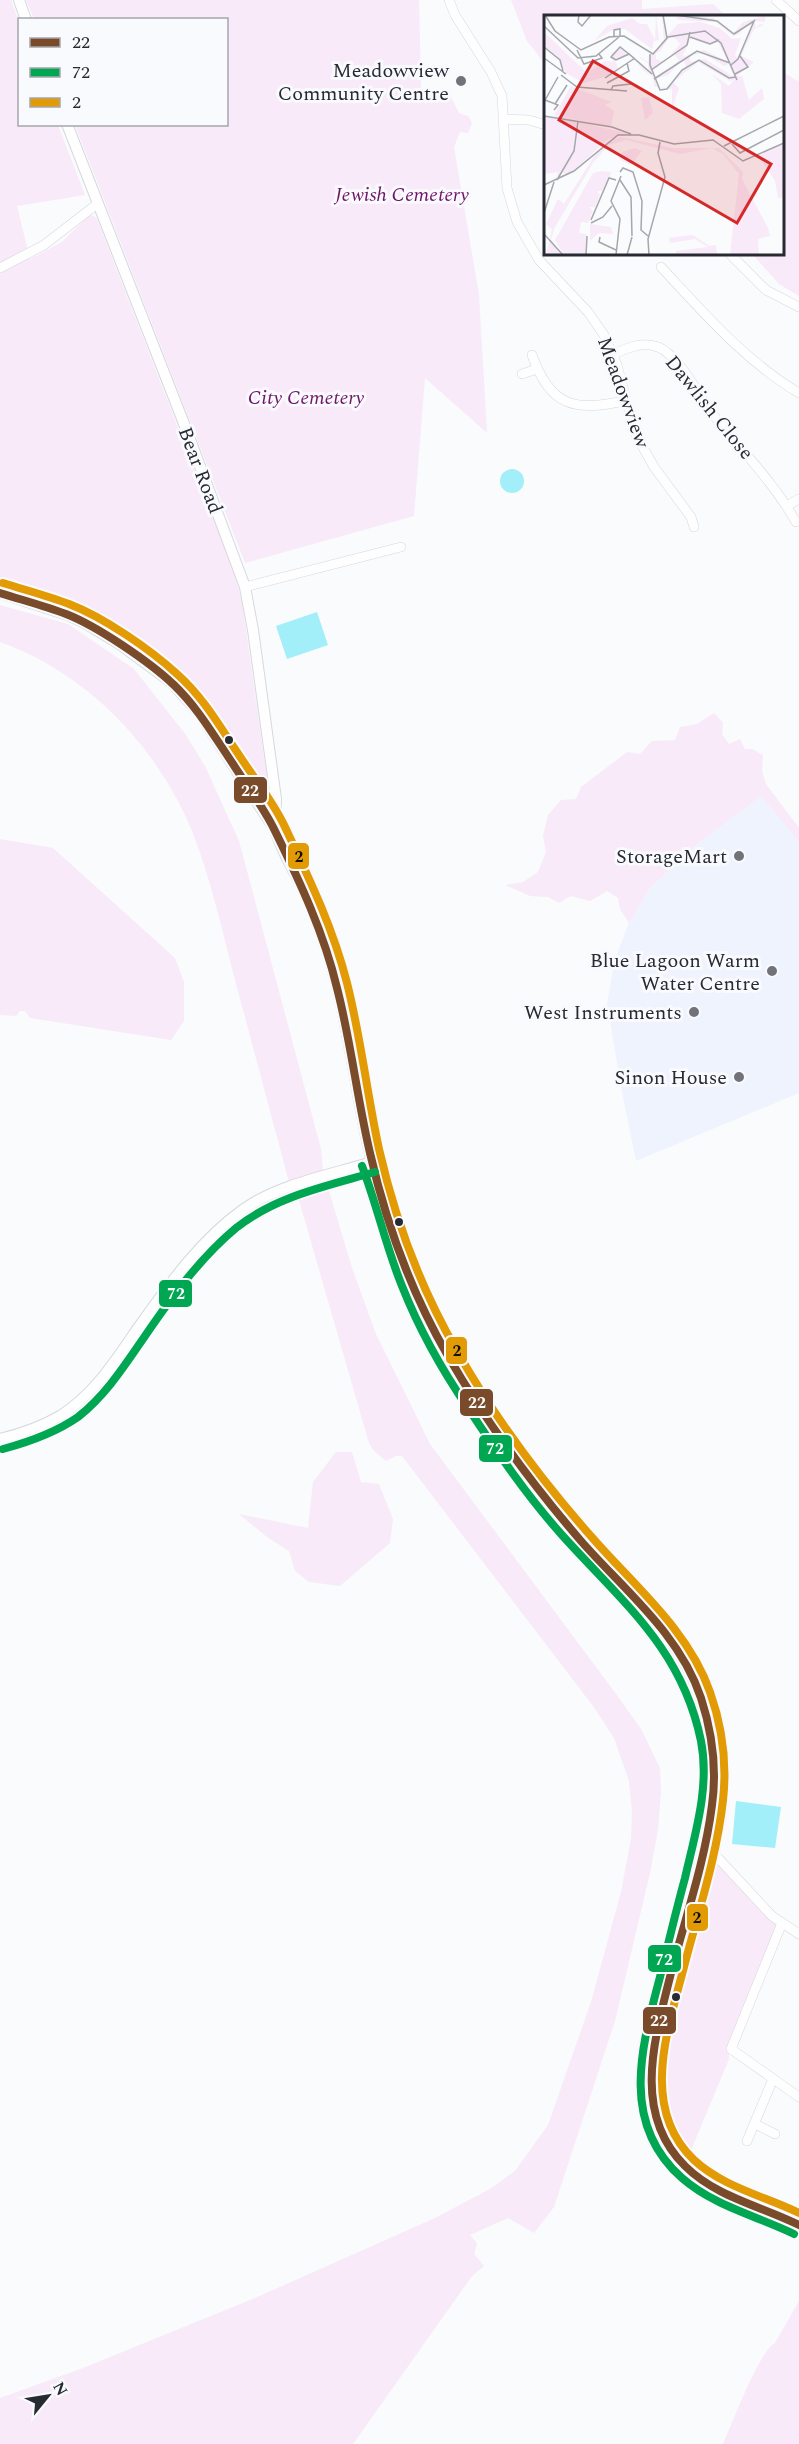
<svg xmlns="http://www.w3.org/2000/svg" width="799" height="2444" viewBox="0 0 799 2444" font-family="Spectral,serif">
<rect width="100%" height="100%" fill="#f9fbfd"/>
<path fill="#eff3fe" d="M761,795l38,47v251l-163,68 -14,-69 -15,-88 7,-40 6,-18 9,-23 22,-36 45,-42z"/>
<path fill="#f8eaf8" d="M0,0h11l9,25v99l38,1 27,70 -68,11 13,53 32,-17 26,-26 4,-1 5,4 136,350 9,32 24,170 3,27 -1,5 -63,-93 -38,-41 -78,-54 -89,-29z
M26,0h393l2,87 4,17 10,-9 13,-4 11,22 9,3 4,7 -4,10 -8,-1 -6,15 25,148 8,138 -62,-55 -11,138 -169,47 -170,-438 151,-1v-104l-192,-1z
M511,0h131v9l71,-5 13,12h-180l-1,48 -18,-23z
M783,72l16,10v214l-20,-12 -27,-30h30z
M0,605l68,19 66,45 52,66 19,31 34,75 82,308 2,22 29,97 24,66 54,110 189,254 22,31 19,39 1,24 -3,38 -8,43 -35,148 -61,186 -20,26 -26,-15 -38,17 7,8 -3,11 10,12 -12,10 -119,168h-353v-46l83,-30 172,-70 180,-80 55,-29 25,-18 33,-46 43,-123 30,-110 10,-53 1,-27 -3,-31 -15,-43 -21,-32 -191,-250h-6l-10,5 -12,-10 -5,-8 -73,-253 -7,-8c-18,-67 -36,-135 -54,-202 -13,-50 -24,-101 -43,-149 -35,-85 -105,-158 -192,-189z
M714,713l9,10 -1,11 7,10 11,-5 5,10h7l11,6 -1,16 4,13 33,44v14l-38,-46 -65,49 -45,42 -22,36 -9,-14 -2,-11 -11,-7 -17,10 -19,-5 -12,7 -11,-6 -18,-1 -25,-11 18,-3 15,-10 8,-20 -3,-16 5,-21 13,-15 15,-1 5,-12 46,-35 13,2 12,-13 23,-1 5,-13 17,-3z
M0,839l53,9 122,110 9,24v39l-13,19 -141,-22 -5,-7h-5l-4,5 -16,-1z
M336,1452h16l9,30 18,2 14,35 -3,24 -50,43 -31,-4 -14,-11 -6,-20 -22,-14 -28,-23 69,14 5,-46z
M711,1856l70,68 -52,130v5l-42,101 -22,-34 -6,-18 -2,-28 6,-51 40,-159z
M799,2301v143h-76c9,-20 36,-93 52,-101z"/>
<path fill="#a2eef9" d="M500 481a12 12 0 1 1 24 0a12 12 0 1 1-24 0Z
M317,612l11,33 -41,14 -11,-33z
M736,1801l45,6 -6,41 -43,-4z"/>
<g fill="none" stroke-linecap="round" stroke-linejoin="round">
<g stroke="#d5d8dd" stroke-width="10">
<path id="minor" d="M449,0l6,15 36,57 11,24 5,92 10,34 22,38 49,52 16,23 13,30 18,68 19,34 37,50 3,10
M776,0l23,21
M504,119l25,1 17,5
M730,254l36,36 33,17
M661,267c42,45 84,94 138,126
M0,268l44,-23 53,-41
M614,354c13,-6 29,-13 44,-7 21,8 43,52 57,70 28,35 59,66 81,105
M532,355c19,53 43,56 93,46
M522,374l15,-5
M787,506l12,-7
M245,587l156,-40
M702,1852l17,7 53,57 27,18
M782,1923l-51,126 68,48
M755,2124l20,10
M747,2141l26,-62"/>
</g>
<g stroke="#d5d8dd" stroke-width="12">
<path id="tertiary" d="M19,0l7,20
M67,124l121,310 57,153 8,43 23,169 -1,31
M0,593l68,22 17,8 33,20 53,39 29,32 75,116c8,24 21,44 32,67 12,28 22,59 30,89 13,54 20,110 32,164 12,56 38,125 63,177 35,69 83,133 132,194 69,86 147,127 150,251 1,39 -11,76 -20,112 -13,52 -26,104 -40,156 -9,58 -1,109 52,143 28,18 63,26 93,42
M0,1439c21,-5 41,-12 60,-23 34,-21 56,-56 78,-88 30,-42 63,-89 106,-119 35,-25 87,-34 128,-47"/>
</g>
<use href="#minor" stroke="#fefeff" stroke-width="9"/>
<use href="#tertiary" stroke="#fefeff" stroke-width="10"/>
<g stroke="#f8fafe" stroke-width="12">
<path id="bus-1" d="M0,593c22,7 45,13 66,21 31,12 84,48 108,71 24,23 40,51 59,79 14,22 31,44 42,67 25,51 49,102 62,157 14,54 20,110 33,165 16,70 42,141 78,203 38,66 84,128 133,185 43,49 99,93 120,157 11,34 16,71 11,107 -7,56 -26,111 -40,164 -16,65 -42,143 13,197 31,31 76,40 114,59"/>
</g>
<g stroke="#f8fafe" stroke-width="12">
<path id="bus-2" d="M362,1166c15,39 24,81 40,120 17,43 40,84 66,122 29,44 59,88 94,127 60,67 120,113 139,206 9,46 -6,93 -16,137 -9,33 -17,66 -25,99 -18,68 -41,146 22,201 32,28 75,38 112,56
M3,1449c26,-7 52,-16 75,-32 28,-22 47,-52 67,-81 26,-38 55,-78 91,-108 40,-32 91,-42 139,-56"/>
</g>
<g stroke="#f8fafe" stroke-width="12">
<path id="bus-3" d="M3,583c22,7 45,13 66,21 34,13 81,45 108,70 25,22 42,51 60,78 16,25 36,49 48,75 24,51 48,101 62,156 14,55 20,111 32,166 16,70 42,140 78,202 39,69 88,134 140,192 41,46 92,89 113,149 12,34 17,72 13,108 -6,55 -24,110 -38,163 -16,63 -47,144 9,197 29,27 70,36 105,53"/>
</g>
<use href="#bus-1" stroke="#7a4b2a" stroke-width="8"/>
<use href="#bus-2" stroke="#00a651" stroke-width="8"/>
<use href="#bus-3" stroke="#e29a05" stroke-width="8"/>
</g>
<g fill="#717379" stroke="#f8fafe" stroke-width="2">
<circle cx="461" cy="81" r="6"/>
<circle cx="739" cy="856" r="6"/>
<circle cx="772" cy="971" r="6"/>
<circle cx="694" cy="1012" r="6"/>
<circle cx="739" cy="1077" r="6"/>
</g>
<g fill="#282a32" stroke="#f8fafe" stroke-width="2">
<circle cx="229" cy="740" r="5"/>
<circle cx="399" cy="1222" r="5"/>
<circle cx="676" cy="1997" r="5"/>
</g>
<g text-anchor="middle" stroke-width="6" stroke-linejoin="round" paint-order="stroke">
<g font-size="20" fill="#282a32" stroke="#f8fafe" text-anchor="end">
<text x="449" y="77">Meadowview<tspan x="449" dy="23">Community Centre</tspan></text>
<text x="727" y="863">StorageMart</text>
<text x="760" y="967">Blue Lagoon Warm<tspan x="760" dy="23">Water Centre</tspan></text>
<text x="682" y="1019">West Instruments</text>
<text x="727" y="1084">Sinon House</text>
</g>
<g font-size="20" font-style="italic" fill="#701367" stroke="#f8fafe">
<text x="402" y="201">Jewish Cemetery</text>
<text x="306" y="404">City Cemetery</text>
</g>
<g font-size="20" fill="#282a32" stroke="#f8fafe">
<text transform="translate(624 392) rotate(70)" y="7">Meadowview</text>
<text transform="translate(710 407) rotate(51)" y="7">Dawlish Close</text>
<text transform="translate(201 470) rotate(69)" y="7">Bear Road</text>
</g>
</g>
<g transform="translate(544 15)">
<rect width="240" height="240" fill="#f9fbfd"/>
<path d="M118,0l4,22 12,-13 22,-2 20,6 12,11 9,-1 -6,17 3,3 15,-33 -4,-2 -10,11 -6,2 -17,-14 -37,-2 -5,-5 39,3 21,15 9,-11 22,-6v6l-10,-1v7l5,-4 4,1 -10,4 -13,27 13,6 -17,14h5l7,24 13,-12 2,11 -25,20 -17,-6 -1,-29 -9,-10 17,12 6,-7 -5,2 -32,-19 -25,20 6,6 -7,21v-20l-17,-2 -3,-11 -9,-6 -8,-10 -5,1 3,-3 -3,-3 -15,6 4,9 -5,4 -30,9 -18,-10 -7,-15 -15,-12v-14l43,41 18,-12 8,1 -2,-8 10,-8 28,26 -1,-9 -8,-5v-1l8,5 1,-7 7,-1v5l9,3 15,-18 -5,-6h-6l-9,13 -6,3 10,-15zM147,23l18,7 9,-3 10,20 -24,-12 -22,7zM159,38l21,13 5,-2 5,13 -29,-18 -15,3v-7zM130,39l5,6 -16,15 -9,2 -1,-6zM139,44l3,7 -20,22 -8,-1 -3,-8 13,-4zM112,1l3,24 -5,1 -2,8 -27,-20h-11l-20,12 13,-15 25,-8 8,6h7l8,16zM27,71l40,16 -6,3 9,6 -3,15 -57,-10zM113,82l-8,1 4,15 -8,7 -4,-22zM0,101l33,6 -2,5 4,1v-6l50,12 -21,5 -30,28 -12,8 -4,-3 -6,8 2,-8 -14,2zM77,122l51,11h47l24,24 -1,7 26,49 2,8 -12,3 1,16h-29l9,-81 -16,-20 -11,-6 -32,6 -54,-14 -17,5 -16,18 -38,64 -4,12 11,16h-16l6,-26 -6,-5 12,-25 6,5 31,-49 13,-14zM240,129v53l-6,1 -3,-17 -17,-26 11,-6 2,6 -1,-6zM91,133l7,3 -11,14 -9,-4 -3,-4 4,-5zM58,156l9,1 -1,4 -8,15h-5l3,4 -5,12h-6l4,4 -5,12 -7,-1 -2,11 7,1 -1,20 -21,1 -9,-15 38,-67zM46,209l21,3 2,7 -14,-1 -9,8zM149,220l16,11 7,-1 1,10h-41v-4l32,-4 -13,-8 -25,4 -1,-5z" fill="#f8eaf8" fill-rule="evenodd"/>
<path fill="none" stroke="#a5a7ac" stroke-width="1.5" d="M1,0l10,16 26,19 28,-13 15,-1 29,18 15,-17 37,-6 16,12 16,37M35,0l-1,7 4,4 9,-11M119,0l4,23M132,0l41,6 17,13 20,-13 -16,38 -7,6M0,11l34,32 18,-2 23,-19M70,21v-6l6,-1v7M146,22l20,7 9,-4M0,32l16,13 3,11M33,35l7,14 18,-6 -3,-4M85,39l-9,-7 -9,10 5,3 13,-6 23,20M106,39v11l10,25 7,-1 15,-19 17,-10 30,18 7,-1M0,43l22,16M107,55l36,-25 3,-13M191,59l13,-7 -8,-11M17,60l16,12 50,4M61,63l30,-20M110,64l43,-28 33,12M63,68l22,-12 -2,-8M67,75l2,-4 18,-2M1,85l13,5 -4,5M0,87l14,-25M11,89l12,-19M0,101l68,11 19,7M188,129l8,9 44,-23M180,131l60,-30M76,157l3,-4 10,4 9,29 -1,29 7,6M13,165l17,-29 4,-30M76,165l11,17 1,39M0,170l30,-14 44,-36h21l35,9 39,-4 30,21 41,-18M0,198l10,-31M47,205l18,-42 7,2M47,208l12,-6 9,-11M0,219l19,21M56,222l-1,5 17,8M42,240l1,-19M72,240l4,-36 -9,-18 10,-25M83,240l5,-18M105,240l-1,-16 17,-62 -7,-24 2,-11"/>
<path fill="#d62828" fill-opacity="0.15" stroke="#d62828" stroke-width="3" d="M49,46l178,103 -34,59 -178,-103z"/>
<rect width="240" height="240" fill="none" stroke="#282a32" stroke-width="3"/>
</g>
<g stroke="#f8fafe" stroke-width="2">
<rect x="233" y="776" width="35" height="28" rx="6" fill="#7a4b2a"/>
<rect x="287" y="842" width="23" height="28" rx="6" fill="#e29a05"/>
<rect x="158" y="1279" width="35" height="29" rx="6" fill="#00a651"/>
<rect x="445" y="1336" width="23" height="29" rx="6" fill="#e29a05"/>
<rect x="459" y="1388" width="35" height="29" rx="6" fill="#7a4b2a"/>
<rect x="478" y="1434" width="35" height="29" rx="6" fill="#00a651"/>
<rect x="686" y="1903" width="23" height="29" rx="6" fill="#e29a05"/>
<rect x="647" y="1944" width="35" height="29" rx="6" fill="#00a651"/>
<rect x="642" y="2006" width="35" height="29" rx="6" fill="#7a4b2a"/>
</g>
<g font-size="16" text-anchor="middle" font-weight="bold" fill="#fff">
<text x="250" y="796">22</text>
<text x="176" y="1299">72</text>
<text x="477" y="1408">22</text>
<text x="495" y="1454">72</text>
<text x="664" y="1965">72</text>
<text x="659" y="2026">22</text>
</g>
<g font-size="16" text-anchor="middle" font-weight="bold" fill="#111">
<text x="299" y="862">2</text>
<text x="457" y="1356">2</text>
<text x="697" y="1923">2</text>
</g>
<rect x="18" y="18" width="210" height="108" fill="#f8fafe" stroke="#a5a7ac" stroke-width="1.5"/>
<rect x="30" y="38" width="30" height="9" fill="#7a4b2a" stroke="#a5a7ac" stroke-width="1.5"/>
<text x="72" y="48" font-size="18" fill="#282a32">22</text>
<rect x="30" y="68" width="30" height="9" fill="#00a651" stroke="#a5a7ac" stroke-width="1.5"/>
<text x="72" y="78" font-size="18" fill="#282a32">72</text>
<rect x="30" y="98" width="30" height="9" fill="#e29a05" stroke="#a5a7ac" stroke-width="1.5"/>
<text x="72" y="108" font-size="18" fill="#282a32">2</text>
<g transform="translate(48 2396) rotate(60)" stroke="#f8fafe" stroke-width="4.5" paint-order="stroke">
<path d="M0-4.5L10 22L0 15L-10 22Z" fill="#282a32"/>
<text y="-9" font-size="16" font-weight="bold" text-anchor="middle" fill="#282a32">N</text>
</g>
</svg>
